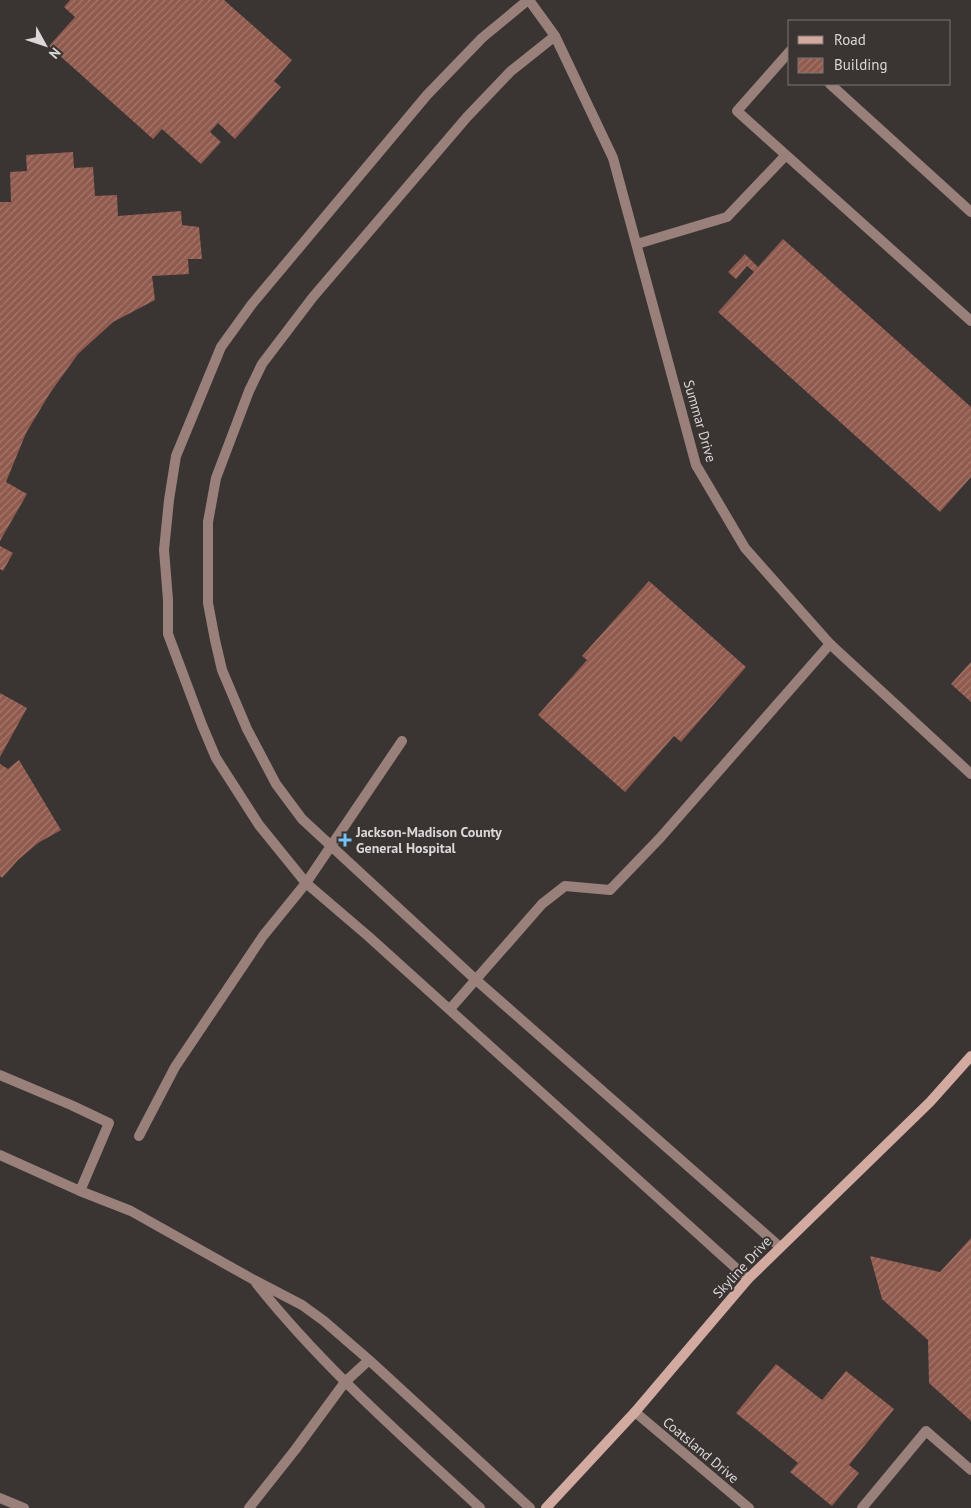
<svg xmlns="http://www.w3.org/2000/svg" width="971" height="1508" viewBox="0 0 971 1508" font-family="'PT Sans',sans-serif">
<defs>
<pattern id="building-hatch" width="6" height="6" patternUnits="userSpaceOnUse" patternTransform="scale(1.25)"><rect width="6" height="6" fill="#905a4e"/><path d="M-1 1l2-2M0 6l6-6M5 7l2-2" fill="none" stroke="#a4796f"/></pattern>
</defs>
<rect width="100%" height="100%" fill="#3a3433"/>
<path fill="url(#building-hatch)" d="M70,0h154l68,60 -18,21 7,6 -46,52 -17,-16 -8,9 11,10 -20,22 -39,-35 -9,10 -104,-93 26,-29 -11,-10z
M73,152l1,16 19,-1 2,29 22,-1 1,21 63,-5 1,14 17,2 3,32h-14l1,15 -37,2 3,24 -42,22 -35,32 -28,39 -24,40 -20,49 21,12 -27,47v-339h11l-1,-30 17,-1 -1,-16z
M783,239l188,168v70l-31,35 -222,-200 36,-40 -7,-6 -11,13 -8,-7 17,-18 13,13z
M0,546l13,7 -10,18 -3,-2z
M649,581l97,86 -65,75 -7,-6 -49,56 -87,-77 49,-55 -5,-4z
M971,662v40l-20,-18z
M0,693l27,15 -27,49z
M19,760l42,70 -23,13 -20,17 -16,18 -2,-2v-112l8,5z
M971,1238v183l-42,-38 -1,-43 -46,-41 -12,-43 70,16z
M776,1364l46,36 24,-29 48,38 -45,56 10,8 -27,33 -42,-34 8,-9 -62,-50z"/>
<g fill="none" stroke-linecap="round" stroke-linejoin="round">
<path stroke="#9a807a" stroke-width="10" d="M790,51l-53,60 234,210
M830,84l141,128
M637,244l90,-27 59,-62
M450,1009l92,-105 23,-18 45,4 50,-52 170,-194
M0,1075l71,30 38,18 -29,68
M139,1136l36,-69 88,-131 43,-53 96,-142
M0,1155l80,36 51,20 123,69 48,25 22,16 45,39 161,148
M256,1283c66,83 146,153 224,225
M0,1498l24,10
M249,1508l46,-58 50,-68 24,-22
M862,1508l64,-77 45,39"/>
<path stroke="#9a807a" stroke-width="10" d="M528,0l-46,38 -55,57 -175,209 -31,43 -45,109 -7,44 -5,50 4,50v34l34,91 14,33 43,67 47,58 62,53 380,343
M529,0l26,36 58,122 83,307 49,83 85,96 141,130
M555,36l-44,35 -44,46 -154,180 -51,67 -13,27 -33,87 -8,44v81l7,37 7,30 25,59 29,55 26,35 173,160 305,268
M635,1412l114,96"/>
<path stroke="#d2aaa0" stroke-width="10" d="M546,1508l89,-96 113,-133 182,-177 41,-46"/>
</g>
<path fill="#77bff7" stroke="#3a3433" stroke-width="2" d="M342.5 832.5h5v5h5v5h-5v5h-5v-5h-5v-5h5z"/>
<g text-anchor="middle" stroke-width="4" stroke-linejoin="round" paint-order="stroke">
<g font-size="14" fill="#dcd8d7" stroke="#3a3433">
<text transform="translate(700 421) rotate(74)" y="5">Summar Drive</text>
<text transform="translate(742 1267) rotate(-47)" y="5">Skyline Drive</text>
<text transform="translate(701 1450) rotate(40)" y="5">Coatsland Drive</text>
</g>
<g font-size="14" font-weight="bold" fill="#dcd8d7" stroke="#3a3433" text-anchor="start">
<text x="356" y="837">Jackson-Madison County<tspan x="356" dy="16">General Hospital</tspan></text>
</g>
</g>
<rect x="788" y="20" width="162" height="65" fill="#3a3433" stroke="#7b7675"/>
<rect x="798" y="36" width="25" height="8" fill="#d2aaa0" stroke="#7b7675"/>
<text x="834" y="45" font-size="15" fill="#dcd8d7">Road</text>
<rect x="798" y="58" width="25" height="15" fill="url(#building-hatch)" stroke="#7b7675"/>
<text x="834" y="70" font-size="15" fill="#dcd8d7">Building</text>
<g transform="translate(45 45) rotate(130)" stroke="#3a3433" stroke-width="4" paint-order="stroke">
<path d="M0-4L9 19L0 12L-9 19Z" fill="#dcd8d7"/>
<text y="-8" font-size="14" font-weight="bold" text-anchor="middle" fill="#dcd8d7">N</text>
</g>
</svg>
